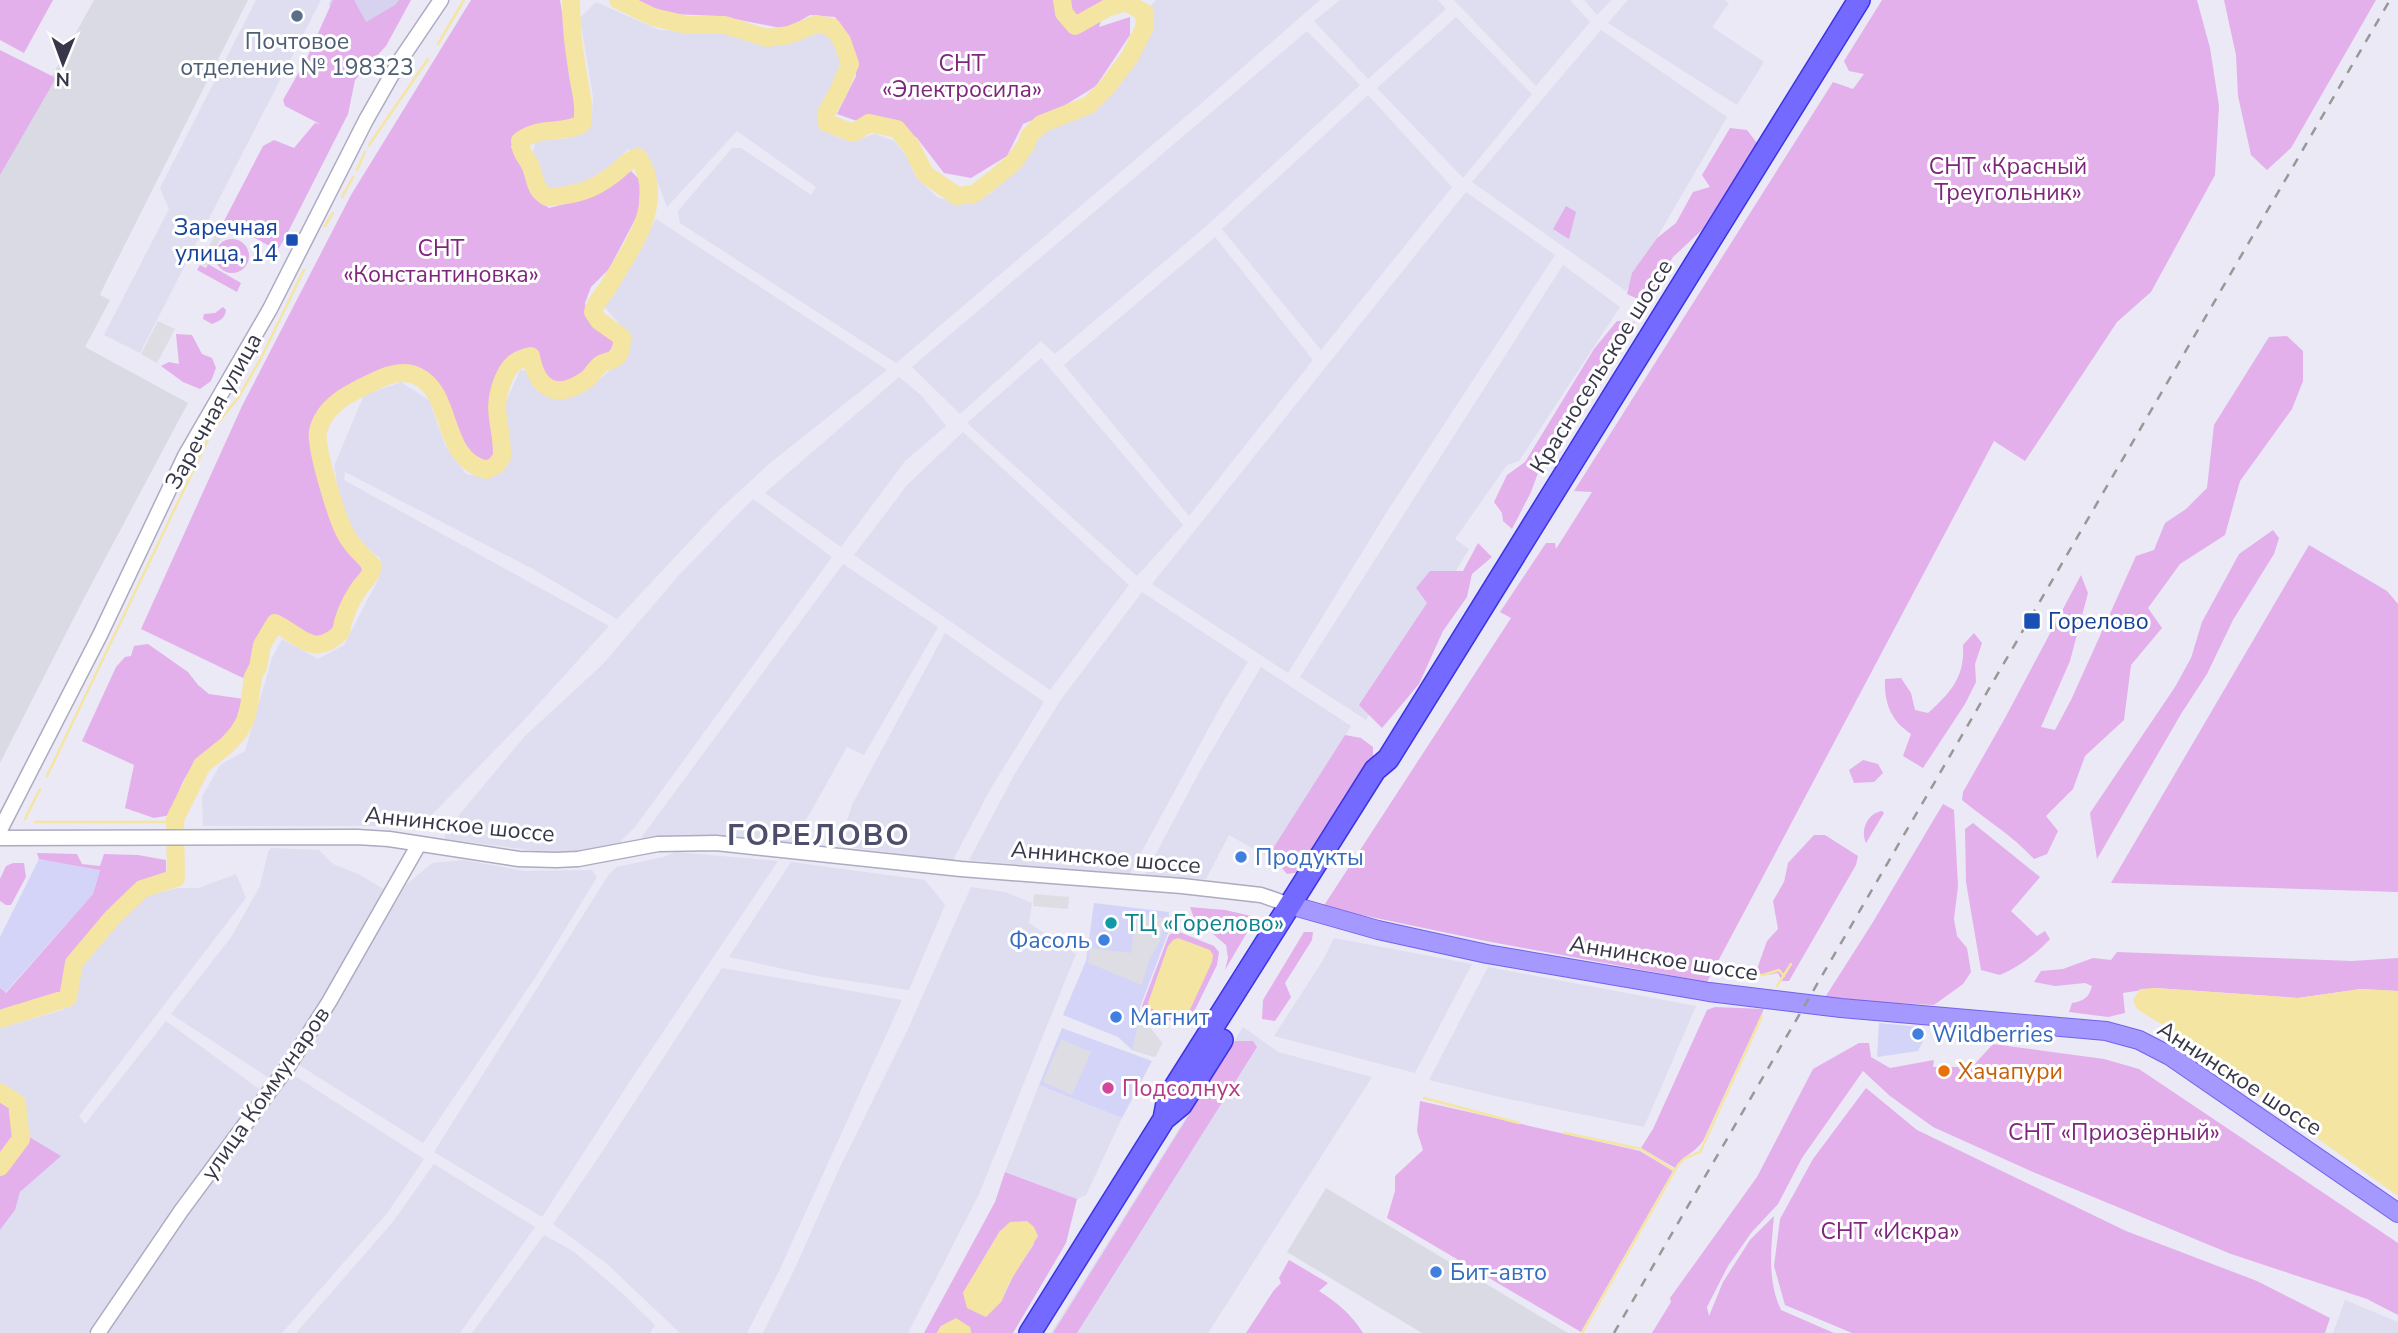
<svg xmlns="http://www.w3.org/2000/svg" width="2398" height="1333" viewBox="0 0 2398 1333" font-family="'Nunito Sans',sans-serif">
<rect width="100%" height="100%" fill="#eae9f5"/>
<path fill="#dfddf0" d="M256,0h65l-181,353 -36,-18 65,-126 -9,-21z
M1156,0h164l-123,107 -301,256 -216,-140 -2,-12 54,-63h9l70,47 5,-8 -79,-56 -70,76 -19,-49 -20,-9 -19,18 -36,22 -31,-1 -9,-36 3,-12 31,-1 25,-21 1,-21 -13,-79 16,-16 63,28 66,2 43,12 46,-13 16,3 10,23 1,16 -20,43 5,16 13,6 19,1 17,-5 19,7 12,14 10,22 21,20 19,6 34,-9 26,-26 29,-37 55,-24 40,-56 11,-27v-19z
M1340,0h98l8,9 -78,70 -54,-58z
M1454,0h116l20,22 -54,64z
M1584,0h27l-14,15z
M1628,0h97l4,3 -17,24 52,35 -27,43 -129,-82z
M1456,17l76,77 -69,84 -86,-90z
M1601,30l126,87 -101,174 -154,-109z
M1307,31l53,54 -157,144 -148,125 -14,-13 -81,73 -48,-47z
M1368,95l84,92 -131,163 -99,-121z
M1466,192l89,63 -167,255 -100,163 -136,-89z
M656,219l231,151 -117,93 -50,46 -103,110 -84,-50 -188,-97 -1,8 265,146 -86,95 -102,105h-218l-1,-29 18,-32 25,-14 27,-93 10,-19 36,20 26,-14 35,-67 1,-20 -23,-18 -15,-31 -8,-43 30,-71 37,-13 28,18 16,45 21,29 25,4 12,-8 5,-12 -6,-47 18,-41 8,1 14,20 23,6 21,-6 39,-34 5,-14 -8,-16 -24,-28 36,-40z
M1215,237l98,123 -124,156 -125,-151z
M1563,265l57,42 -101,154 -12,4 -52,74 14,10 -103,171 -66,-43z
M1041,358l142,167 -46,51 -170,-153z
M899,377l23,19 24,30 -41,35 -64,86 -76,-54z
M963,432l166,153 -79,105 -196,-135 54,-71z
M753,499l79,58 -197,270 -16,16 -53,12 -121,-16v-7l80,-96 78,-72 76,-89z
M843,564l95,63 -74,128 -17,-8 -38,68 -18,27 -124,-6 -26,2z
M1142,592l106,70 -25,40 -94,173 -160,-15 48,-90 43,-69z
M945,633l99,69 -54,88 -37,70 -114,-14 13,-41z
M1261,667l90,59 -83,131 -39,-22 -23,44 -62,-3 58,-109z
M271,848l48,2 14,14 25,10 27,16 -101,175 -12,15 -101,-66 61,-78 28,-50 8,-34z
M676,852l102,9 -150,223 -86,133 -108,-65 175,-278 8,-7 46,-10z
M464,860l61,11 67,-1 5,7 -60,98 -114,168 -124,-78 107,-180 26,-22z
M791,862l134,18 20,25 -36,85 -92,-14 -88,-19z
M236,874l10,24 -167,218 6,8 81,-103 96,70 -174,242h-88v-103l15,-20 5,-18 40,-36 -34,-21 -5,-31 -21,-19v-57l63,-18 11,-15 5,-28 63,-70 36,-9h21z
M971,887l34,5 27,11 -3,20 47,31 -97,240 -71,139h-145l33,-67 44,-99 68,-138z
M1334,938l138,26 -57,109 -141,-37 48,-74z
M1488,967l208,39 -52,121 -140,-29 -75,-18z
M722,968l180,32 -123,271 -32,62h-67l-74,-70 -53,-39 45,-66z
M1243,1027l35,25 94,25 -164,256h-157z
M292,1074l132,85 -36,53 -106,121h-176l95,-140z
M1039,1085l83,33 -36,77 -9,4 -72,-27z
M434,1164l101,63 -75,106h-164l96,-110z
M544,1235l29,16 51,44 31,30 -5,8h-178z
M2345,1300l53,22v11h-65z"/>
<path fill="#d3d4f7" d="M39,859l61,10 -7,25 -88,99 -5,-5v-51z
M1094,903l75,9 -1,21 -28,74v8l22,28 -7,14 -23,-7 -14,-13 -55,-22 23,-54z
M1879,1023l41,4 4,12 -6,12 -41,6z
M1062,1028l90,33 -30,57 -83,-33z"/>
<path fill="#dadae4" d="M94,0h154l-143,284 -5,11 10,5 -25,47 103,56 -106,199 -82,161v-593z
M1326,1188l242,145h-146l-135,-81z"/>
<path fill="#d6d2ef" d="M331,0h75l-22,39 -52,-27 -3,-8z"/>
<path fill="#e3b0eb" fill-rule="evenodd" d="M0,0h53l-29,53 -24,-13z
M333,0h21l12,22 29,-17 4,-5h12l-25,46 -31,34 -7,34 -61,120 -8,14 -4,1 -51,-28 39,-75 11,-6 20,8 21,-25 5,1 -35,-18 -2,-6 24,-42z
M471,0h89l18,111 -4,11 -28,2 -26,8 -9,15 13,24 9,26 16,11 43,-11 37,-28 11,11 -1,32 -30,57 -18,18 -6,16 4,17 16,9 9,13c-6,20 -35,37 -55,43l-16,-12 -6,-20h-11l-15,6 -11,16 -9,28 7,53 -6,8 -8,2c-42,-21 -28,-69 -64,-94 -14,-10 -37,0 -52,5 -22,9 -48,32 -54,56 -5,18 16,85 24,103 6,13 19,21 25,35l-27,57 -9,10c-24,1 -35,-19 -59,-19 -10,20 -14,40 -25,59l-102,-49 101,-223 109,-211z
M631,0h475l-3,3v12l-4,12 31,-10v18l-34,51 -37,23 -36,15 -16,32 -36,22 -27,-5 -27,-35 -29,-20 -31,3 -20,-7 19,-38 -6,-37 -15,-22 -25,-2 -24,14 -66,-13 -48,-2z
M1882,0h315l13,48 9,58 -4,69 -64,117 -34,30 -92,139 -31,-20 -287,541 -221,-41 -163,-34 188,-289 -11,-6 46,-69h9l1,6 36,-57 -18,-1 259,-409 20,7 11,-15 -15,-3 -5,-10z
M2224,0h152l-85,148 -24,22 -16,-15 -13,-59 -2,-41z
M0,50l56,28 -56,97z
M1730,128l17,2 10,13 -55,87 -29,27 -24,41 -9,2 -13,-6 5,-21 25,-35 19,-15 17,-31 17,-5 -8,-12z
M1566,206l10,6 -7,27 -16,-10z
M215 256a17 17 0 1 1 34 0a17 17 0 1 1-34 0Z
M208,264l33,19 -4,9 -40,-22 3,-5 6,3z
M223,307l3,3c-1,8 -6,11 -14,14l-9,-5 1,-5 11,-1z
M1617,321l18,1 -52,65 -38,67 -14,38 -19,37 -9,-8 -1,-8 -8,-11 13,-27 18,-13 69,-113z
M176,334l16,1 10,19 10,4 4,10 -5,13 -11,8 -17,-7 -22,-16 8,-4 10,2z
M2287,336l16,15v30l-11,28 -52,72 -15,54 -45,29 -32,44 14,20 -31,37 -7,55 -39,36 -12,33 -27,27 12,15 -11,23 -13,5c-22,-24 -48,-39 -72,-59l1,-8 42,-74 76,-143 7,18 -18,68 -29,66 14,3 16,-30 65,-144 18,-6 11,-27 21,-14 21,-21 7,-63 55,-88z
M2273,530l6,8 -5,16 -41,66 -26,54 -26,40 -84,145 -7,-46 85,-126 16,-29 11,-36 37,-68z
M1478,543l14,14 -20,17 -5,23 -24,34 -24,53 -37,44 -23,-23 68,-102 -11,-15 14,-17h33z
M2309,545l78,46 11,13v288l-287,-9z
M1974,633l8,10 -7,21 1,18 -11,22 -42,64 -20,-12 8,-22c-20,-13 -27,-31 -26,-55l16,-1 10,15 4,17 13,3c23,-21 37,-36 35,-68z
M148,644l40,28 10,13 11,9 35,5c-11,42 -29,40 -53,70 -10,12 -15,30 -20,46l-17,3 -29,-10 9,-43 -52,-24 34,-74 9,-10 6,-1 3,-10z
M1345,735l16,3 12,9v15l-70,110 -16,2 -10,-12 -5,-12z
M1863,760l15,4 5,9 -9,9 -20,1 -5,-13z
M1943,804l11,6 4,76 -4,33 3,17 10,12 4,24 -8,12 -29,21 -110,-6 49,-77z
M1882,811l2,2 -18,30c-6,-12 1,-30 16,-32z
M1973,823l67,54 -29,34 26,25 8,-5 5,8c-14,15 -31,28 -50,36l-19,-5 -15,-88 -1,-53z
M1814,835h11l33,21 -2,9 -67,116h-7l-4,-8 -16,3 -6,-4 11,-31 11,-12 -5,-28 11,-19 4,-19z
M37,853l40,1 5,10 18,2 4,-12 34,1 28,5v17l-31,11 -56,61 -9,15 -6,32 -64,20v-28l6,5 87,-99 7,-24 -61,-11z
M13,863h11l2,14 -15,28h-5l-6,-4v-22l6,-13z
M1190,907l35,3 26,6 -2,13 -24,41 3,-12 -2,-13 -32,-27z
M1177,931l37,15 5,6 -2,13 -28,57 -6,3 -38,-13 -3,-6 27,-71z
M1304,932h9l-1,8 -27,43 6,14 -16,24 -13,-2 1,-19z
M2117,952l235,9 46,-3v33l-37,-2 -63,9 -143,-10 -32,5 2,20 -17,4 -39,-5 3,-9c11,-2 17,-5 20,-17l-7,-3 -30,3 -21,-4 7,-11 22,-2 30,-11 18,2z
M1715,1007l49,2 -61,132c-8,12 -21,15 -28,27l-34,-20 12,-19 54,-119z
M1235,1041h18l4,6 -180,286h-24z
M1859,1043h10l2,14 19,11 44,-8 -1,7h39l21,-23 111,15 35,10 259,174v72l-31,-16 -136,-45 -198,-82 -100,-45 -43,-31 -27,-25 -61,87 -24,46 -27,29 -23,33 -21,41 2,9 14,-34 27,-42 24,-24c-3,32 -7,64 7,94l53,23h-182l19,-31 -1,-4 87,-121 56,-108z
M1866,1088l51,42 209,101 131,50 73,37 -5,15h-473l-67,-28 -11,-39 6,-47 33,-60z
M0,1097l9,9 9,28 -18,25z
M1420,1101l220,50 33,20 -92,161 -194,-114 8,-27v-15l28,-26 -6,-19z
M26,1135l35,21 -41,36 -5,18 -15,20v-59z
M1005,1172l72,27 -11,44 -53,90h-42l-1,-6 -29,-1 -4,7h-13l71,-131zM1000,1231l34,13 -20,30 -13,28 -38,-9z
M1289,1260l39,23 -9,8c18,11 33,24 44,42h-117l28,-43 7,-7 -2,-5z"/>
<path fill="#dddde3" d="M215,235l6,3 -15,28 -6,-3z
M158,321l17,8 -18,34 -16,-9z
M1034,894l35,3 -1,12 -35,-3z
M1136,915l28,3 -4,23 -11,19 -7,25 -54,-22 2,-15 41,5z
M1140,1015l22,28 -7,14 -23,-7z
M1061,1039l30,13 -19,43 -29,-13z"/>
<path fill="#f4e5a3" d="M1178,938l32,12 3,5 -1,7 -24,52 -4,4c-11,1 -25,-5 -35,-11l-1,-4 20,-57 5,-6z
M2155,988l143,10 63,-9 37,2v205l-173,-124 -50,-40 -32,-19 -7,-5 -3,-8 7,-11z
M1027,1221l7,6 4,9 -30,49 -7,17 -15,15 -19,-9 -4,-15 37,-62 10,-9z
M956,1318l14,9 1,6h-34l4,-7z"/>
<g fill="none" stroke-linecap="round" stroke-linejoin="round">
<path stroke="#f4e5a3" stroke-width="2.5" d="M438,44l26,-44
M369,145l59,-86
M357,170l8,-18
M342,197l11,-20
M325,226l8,-13
M47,776l166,-347 25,-31 22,-38 44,-90
M25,819l15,-30
M35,822h141
M1712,969l3,-2 7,4 6,-2 16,4
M1754,975h9l16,-5 5,6
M1777,986l14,-22
M1424,1098l95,25
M1565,1133l76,16 34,22
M1582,1333l96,-168 7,-7 15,-6 62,-136"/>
<path stroke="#f4e5a3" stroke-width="18" d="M618,0l35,17 34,8h38l42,13 22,-3 27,-11 16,3 10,14 8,23 -13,30 -11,19 1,10 26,10 16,-10 28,6 14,17 14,28 32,22 17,-2 22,-17 18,-15 12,-17 3,-9 12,-12 48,-19 18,-18 22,-29 15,-29 1,-16 -19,-11 -19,6 -32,18 -11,-13 -2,-13
M0,1019l68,-21 6,-35 38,-45 30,-29 34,-11 -1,-59 27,-54 25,-20 11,-12 7,-12 4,-14 4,-30 5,-10 4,-22 13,-22c26,13 39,36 66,9 2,-14 9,-30 17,-42 6,-9 13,-13 15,-24 -9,-9 -19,-18 -25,-28 -10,-14 -33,-91 -30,-107 6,-26 32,-38 53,-48 13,-7 32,-14 46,-7 38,18 22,83 70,94l9,-5 6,-8c1,-31 -12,-45 1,-77 6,-15 13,-21 28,-24 6,34 26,44 55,24 6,-4 9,-12 15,-16 3,-2 7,-2 11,-4 10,-4 10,-14 10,-23l-23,-16 -6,-9c2,-11 12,-18 17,-28 23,-39 57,-83 28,-127 -11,3 -15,10 -23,16 -23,18 -39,22 -68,24 -13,-8 -11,-17 -16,-30 -5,-12 -10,-11 -11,-26 21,-16 41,-6 62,-17 4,-20 -3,-37 -5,-56 -4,-23 -6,-45 -6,-68
M0,1092l17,11 4,36 -21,28"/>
<g stroke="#acabc1" stroke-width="17">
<path id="minor" d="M0,830l100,-195 85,-179 85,-147 96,-189 33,-58 42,-62
M0,838l357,-1 32,2 130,20 37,1 22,-1 80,-15 58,-1 245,26 221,17 79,9 29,10
M98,1333l83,-122 108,-146 40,-63 90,-158"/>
</g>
<g stroke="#7162e9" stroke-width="20">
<path id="major" d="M1290,905l88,25 109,24 222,38 132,16 265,23 33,9 31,16 228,157"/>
</g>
<g stroke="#3b33e5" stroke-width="24">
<path id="highway" d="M1164,1119l4,-21 207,-328 13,-11 471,-759
M1030,1333l134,-214 17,-14 41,-65"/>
</g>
<use href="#minor" stroke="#fff" stroke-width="14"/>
<use href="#major" stroke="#a598ff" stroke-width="18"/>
<use href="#highway" stroke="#756aff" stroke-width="21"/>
<path stroke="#989898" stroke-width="2.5" stroke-dasharray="9 9" stroke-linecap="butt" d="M1614,1333l776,-1333"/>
</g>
<circle fill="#5c6f8a" stroke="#fff" stroke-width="2.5" cx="297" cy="16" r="7"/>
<g fill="#1a4fb4" stroke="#fff" stroke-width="2.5">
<rect x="285" y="233" width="14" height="14" rx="3.5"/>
<rect x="2023" y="612" width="18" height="18" rx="3.5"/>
</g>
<g fill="#3f7fe0" stroke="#fff" stroke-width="2.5">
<circle cx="1241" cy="857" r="7"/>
<circle cx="1104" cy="940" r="7"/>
<circle cx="1116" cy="1017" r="7"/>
<circle cx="1918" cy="1034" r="7"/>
<circle cx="1436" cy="1272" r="7"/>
</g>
<circle fill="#0f9aa8" stroke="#fff" stroke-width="2.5" cx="1111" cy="923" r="7"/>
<circle fill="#e8710a" stroke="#fff" stroke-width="2.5" cx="1944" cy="1071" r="7"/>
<circle fill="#d1479c" stroke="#fff" stroke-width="2.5" cx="1108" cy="1088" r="7"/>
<g text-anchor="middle" stroke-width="6" stroke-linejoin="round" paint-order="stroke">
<g font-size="23" fill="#4e5e75" stroke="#fff">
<text x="297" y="49">Почтовое<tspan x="297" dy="26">отделение № 198323</tspan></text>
</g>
<g font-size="23" fill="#7e267b" stroke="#fff">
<text x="962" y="71">СНТ<tspan x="962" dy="26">«Электросила»</tspan></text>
<text x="2008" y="174">СНТ «Красный<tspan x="2008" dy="26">Треугольник»</tspan></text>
<text x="441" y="256">СНТ<tspan x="441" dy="26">«Константиновка»</tspan></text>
<text x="2114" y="1140">СНТ «Приозёрный»</text>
<text x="1890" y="1239">СНТ «Искра»</text>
</g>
<g font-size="23" fill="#164399" stroke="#fff" text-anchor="end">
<text x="278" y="235">Заречная<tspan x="278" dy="26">улица, 14</tspan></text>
<text x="2048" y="629" text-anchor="start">Горелово</text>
</g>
<g font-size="23" fill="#373749" stroke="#fff">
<text transform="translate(1601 366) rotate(-58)" y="8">Красносельское шоссе</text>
<text transform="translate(213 411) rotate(-61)" y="8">Заречная улица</text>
<text transform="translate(460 824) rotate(6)" y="8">Аннинское шоссе</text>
<text transform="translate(1106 857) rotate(5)" y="8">Аннинское шоссе</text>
<text transform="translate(1664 958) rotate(9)" y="8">Аннинское шоссе</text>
<text transform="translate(2240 1078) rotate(33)" y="8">Аннинское шоссе</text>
<text transform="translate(265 1093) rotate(-55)" y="8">улица Коммунаров</text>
</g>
<g font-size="23" fill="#366cbe" stroke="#fff" text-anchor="start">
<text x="1255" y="865">Продукты</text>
<text x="1090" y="948" text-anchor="end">Фасоль</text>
<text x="1130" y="1025">Магнит</text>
<text x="1932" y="1042">Wildberries</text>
<text x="1450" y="1280">Бит-авто</text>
</g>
<g font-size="23" fill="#0d838f" stroke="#fff" text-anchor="start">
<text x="1125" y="931">ТЦ «Горелово»</text>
</g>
<g font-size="23" fill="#c56008" stroke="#fff" text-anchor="start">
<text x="1958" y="1079">Хачапури</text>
</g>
<g font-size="23" fill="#b23c85" stroke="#fff" text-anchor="start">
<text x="1122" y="1096">Подсолнух</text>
</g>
<g font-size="30" font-weight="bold" letter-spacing="2" fill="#4d4d6c" stroke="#fff">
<text x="819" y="845">ГОРЕЛОВО</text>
</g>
</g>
<g transform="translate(63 63) rotate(181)" stroke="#ffffff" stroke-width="5" paint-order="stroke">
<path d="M0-5L12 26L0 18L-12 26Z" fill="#373749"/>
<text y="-10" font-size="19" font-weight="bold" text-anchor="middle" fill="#373749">N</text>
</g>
</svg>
